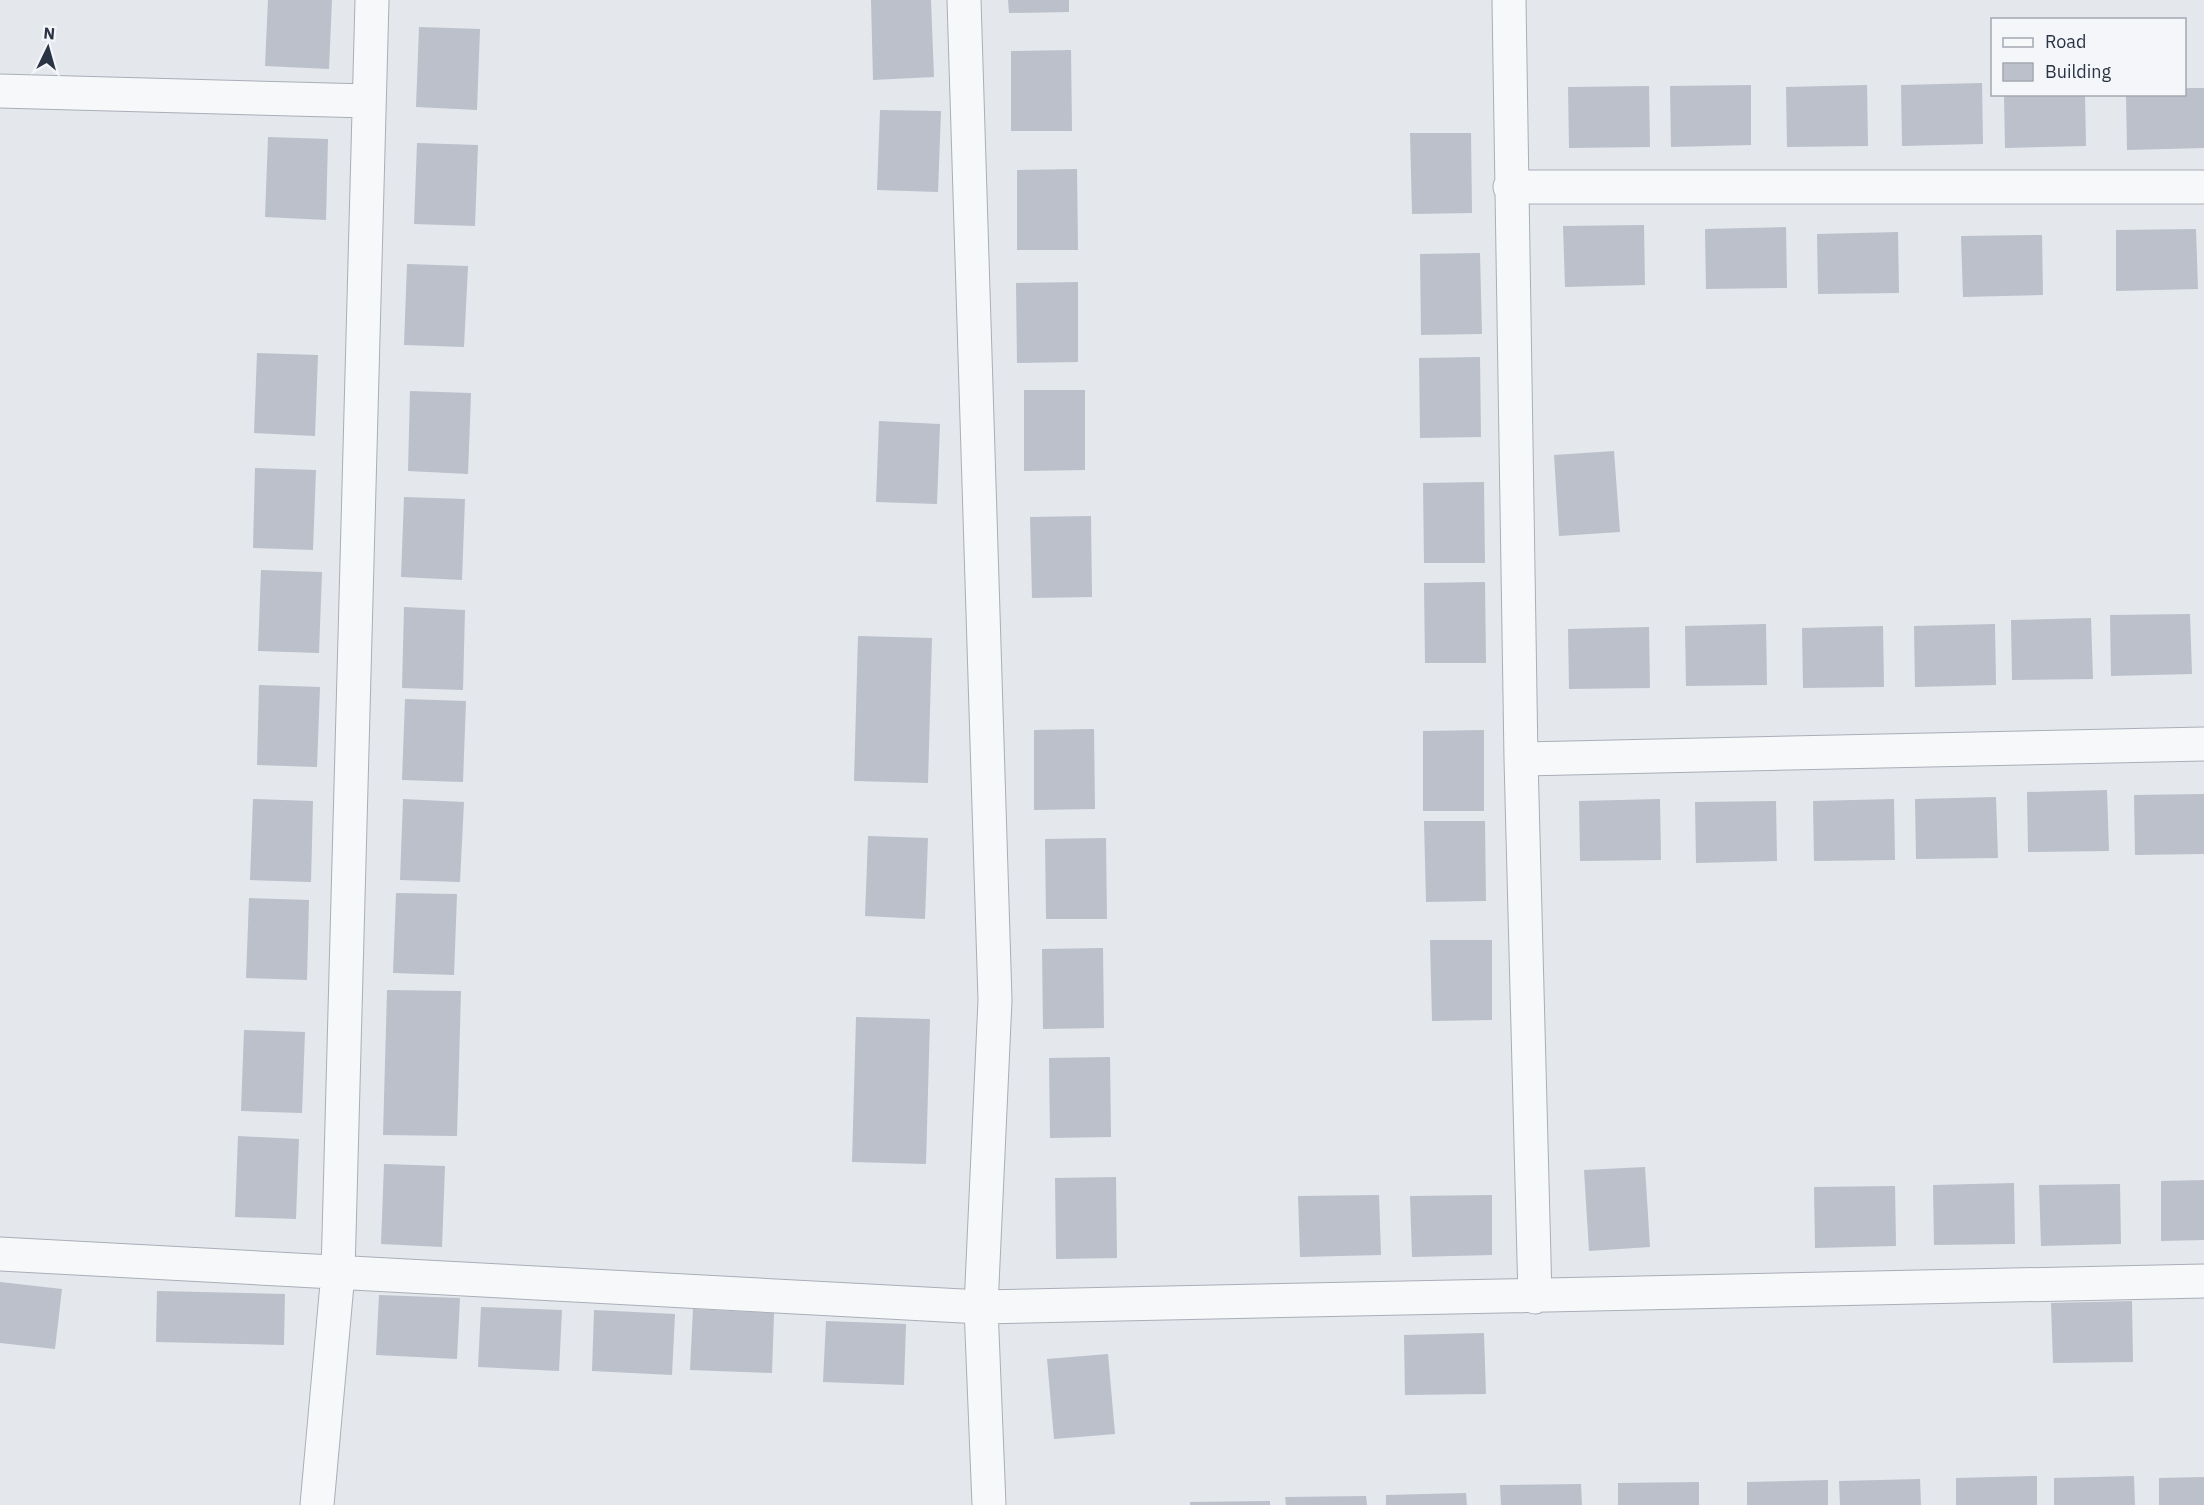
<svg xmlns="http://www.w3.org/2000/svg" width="2204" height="1505" viewBox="0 0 2204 1505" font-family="'IBM Plex Sans',sans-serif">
<rect width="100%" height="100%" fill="#e4e7ec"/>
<path fill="#bbc0ca" d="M268,0h64l-3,69 -64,-3z
M871,0h60l3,77 -61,3z
M1008,0h61v12l-60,1z
M419,27l61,2 -3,81 -61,-3z
M1071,50l1,81h-61v-80z
M1982,83l1,61 -81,2 -1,-61z
M1751,85v60l-80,2 -1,-61z
M1867,85l1,61 -81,1 -1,-60z
M1649,86l1,61 -81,1 -1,-61z
M2184,88h20v60l-77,2 -1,-56h58z
M2004,94h81l1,52 -81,2z
M880,110l61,1 -3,81 -61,-2z
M1410,133h61l1,80 -60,1z
M268,137l60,2 -2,81 -61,-3z
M417,143l61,2 -3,81 -61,-2z
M1077,169l1,81h-61v-80z
M1644,225l1,60 -80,2 -2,-61z
M1786,227l1,61 -81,1 -1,-60z
M2196,229l2,60 -82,2v-61z
M1898,232l1,61 -81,1 -1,-60z
M2042,235l1,60 -80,2 -2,-61z
M1480,253l2,81 -61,1 -1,-81z
M407,264l61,2 -4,81 -60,-2z
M1078,282v80l-61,1 -1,-80z
M257,353l61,2 -3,81 -61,-3z
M1480,357l1,80 -61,1 -1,-80z
M1024,390h61v80l-61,1z
M410,391l61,2 -3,81 -60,-3z
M879,421l61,3 -3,80 -61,-2z
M1614,451l6,81 -61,4 -5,-81z
M255,468l61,2 -3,80 -60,-2z
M1484,482l1,81h-61l-1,-80z
M404,497l61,2 -3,81 -61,-3z
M1091,516l1,81 -60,1 -2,-81z
M261,570l61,2 -3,81 -61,-2z
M1485,582l1,81h-61l-1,-80z
M404,607l61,3 -2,80 -61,-2z
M2190,614l2,60 -81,2 -1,-61z
M2091,618l2,61 -81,1 -1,-60z
M1766,624l1,61 -81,1 -1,-60z
M1995,624l1,61 -81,2 -1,-61z
M1883,626l1,61 -81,1 -1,-60z
M1649,627l1,61 -81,1 -1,-60z
M858,636l74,2 -4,145 -74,-2z
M259,685l61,2 -3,80 -60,-2z
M405,699l61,2 -3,81 -61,-2z
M1094,729l1,80 -61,1v-80z
M1484,730v81h-61v-80z
M2107,790l2,61 -81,1 -1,-60z
M2204,794v60l-69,1 -1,-60z
M1996,797l2,61 -82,1 -1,-60z
M253,799l60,2 -2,81 -61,-2z
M403,799l61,3 -4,80 -60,-2z
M1660,799l1,61 -81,1 -1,-60z
M1894,799l1,61 -81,1 -1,-60z
M1776,801l1,60 -81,2 -1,-61z
M1424,821h61l1,80 -60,1z
M868,836l60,2 -3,81 -60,-3z
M1106,838l1,81h-61l-1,-80z
M396,893l61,1 -3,81 -61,-2z
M249,898l60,2 -2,80 -61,-2z
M1430,940h62v80l-60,1z
M1103,948l1,80 -61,1 -1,-80z
M387,990l74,1 -4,145 -74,-1z
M856,1017l74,2 -4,145 -74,-2z
M244,1030l61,2 -3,81 -61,-2z
M1110,1057l1,80 -61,1 -1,-80z
M238,1136l61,3 -3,80 -61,-2z
M384,1164l61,2 -3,81 -61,-3z
M1645,1167l5,80 -61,4 -5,-81z
M1116,1177l1,81 -61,1 -1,-81z
M2204,1180v60l-43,1v-60z
M2014,1183l1,61 -81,1 -1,-60z
M2120,1184l1,60 -80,2 -2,-61z
M1895,1186l1,60 -81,2 -1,-61z
M1379,1195l2,60 -81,2 -2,-61z
M1492,1195v60l-80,2 -2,-61z
M0,1282l62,7 -7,60 -55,-6z
M157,1291l128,3 -1,51 -128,-3z
M379,1295l81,3 -3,61 -81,-4z
M2132,1301l1,61 -80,1 -2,-60z
M481,1307l81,3 -3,61 -81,-4z
M693,1309l81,4 -2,60 -82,-3z
M594,1310l81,4 -3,61 -80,-4z
M826,1321l80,3 -2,61 -81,-3z
M1484,1333l2,61 -81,1 -1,-60z
M1108,1354l7,80 -61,5 -7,-80z
M2037,1476v29h-81v-27z
M2134,1476l1,29h-81v-27z
M2204,1477v28h-45v-27z
M1920,1479l1,26h-81l-1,-24z
M1828,1480v25h-81v-23z
M1699,1482v23h-81v-22z
M1581,1484l1,21h-81l-1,-20z
M1466,1493l1,12h-81v-10z
M1366,1496l1,9h-81l-1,-8z
M1270,1501v4h-80v-3z"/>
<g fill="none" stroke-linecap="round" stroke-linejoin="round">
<g stroke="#a9aeb7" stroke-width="35">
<path id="street" d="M964,0l31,1000 -14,307 8,198
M1509,0l12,759 14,538
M0,91l368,10
M1510,187h694
M1521,759l683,-15
M0,1254l981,53 1223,-26
M317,1505l21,-232 34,-1273"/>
</g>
<use href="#street" stroke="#f7f8fa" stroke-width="33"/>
</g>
<rect x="1991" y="18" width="195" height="78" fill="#f4f6f9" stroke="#a4a8b1" stroke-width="1.5"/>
<rect x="2003" y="38" width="30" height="9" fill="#f7f8fa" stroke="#a4a8b1" stroke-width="1.5"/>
<text x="2045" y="48" font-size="18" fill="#2b3445">Road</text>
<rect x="2003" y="63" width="30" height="18" fill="#bbc0ca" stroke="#a4a8b1" stroke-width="1.5"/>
<text x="2045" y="78" font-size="18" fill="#2b3445">Building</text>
<g transform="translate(48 48) rotate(5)" stroke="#f4f6f9" stroke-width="4.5" paint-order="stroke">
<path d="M0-4.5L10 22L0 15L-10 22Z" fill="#2b3445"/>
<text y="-9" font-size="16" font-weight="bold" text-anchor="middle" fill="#2b3445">N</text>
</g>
</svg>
